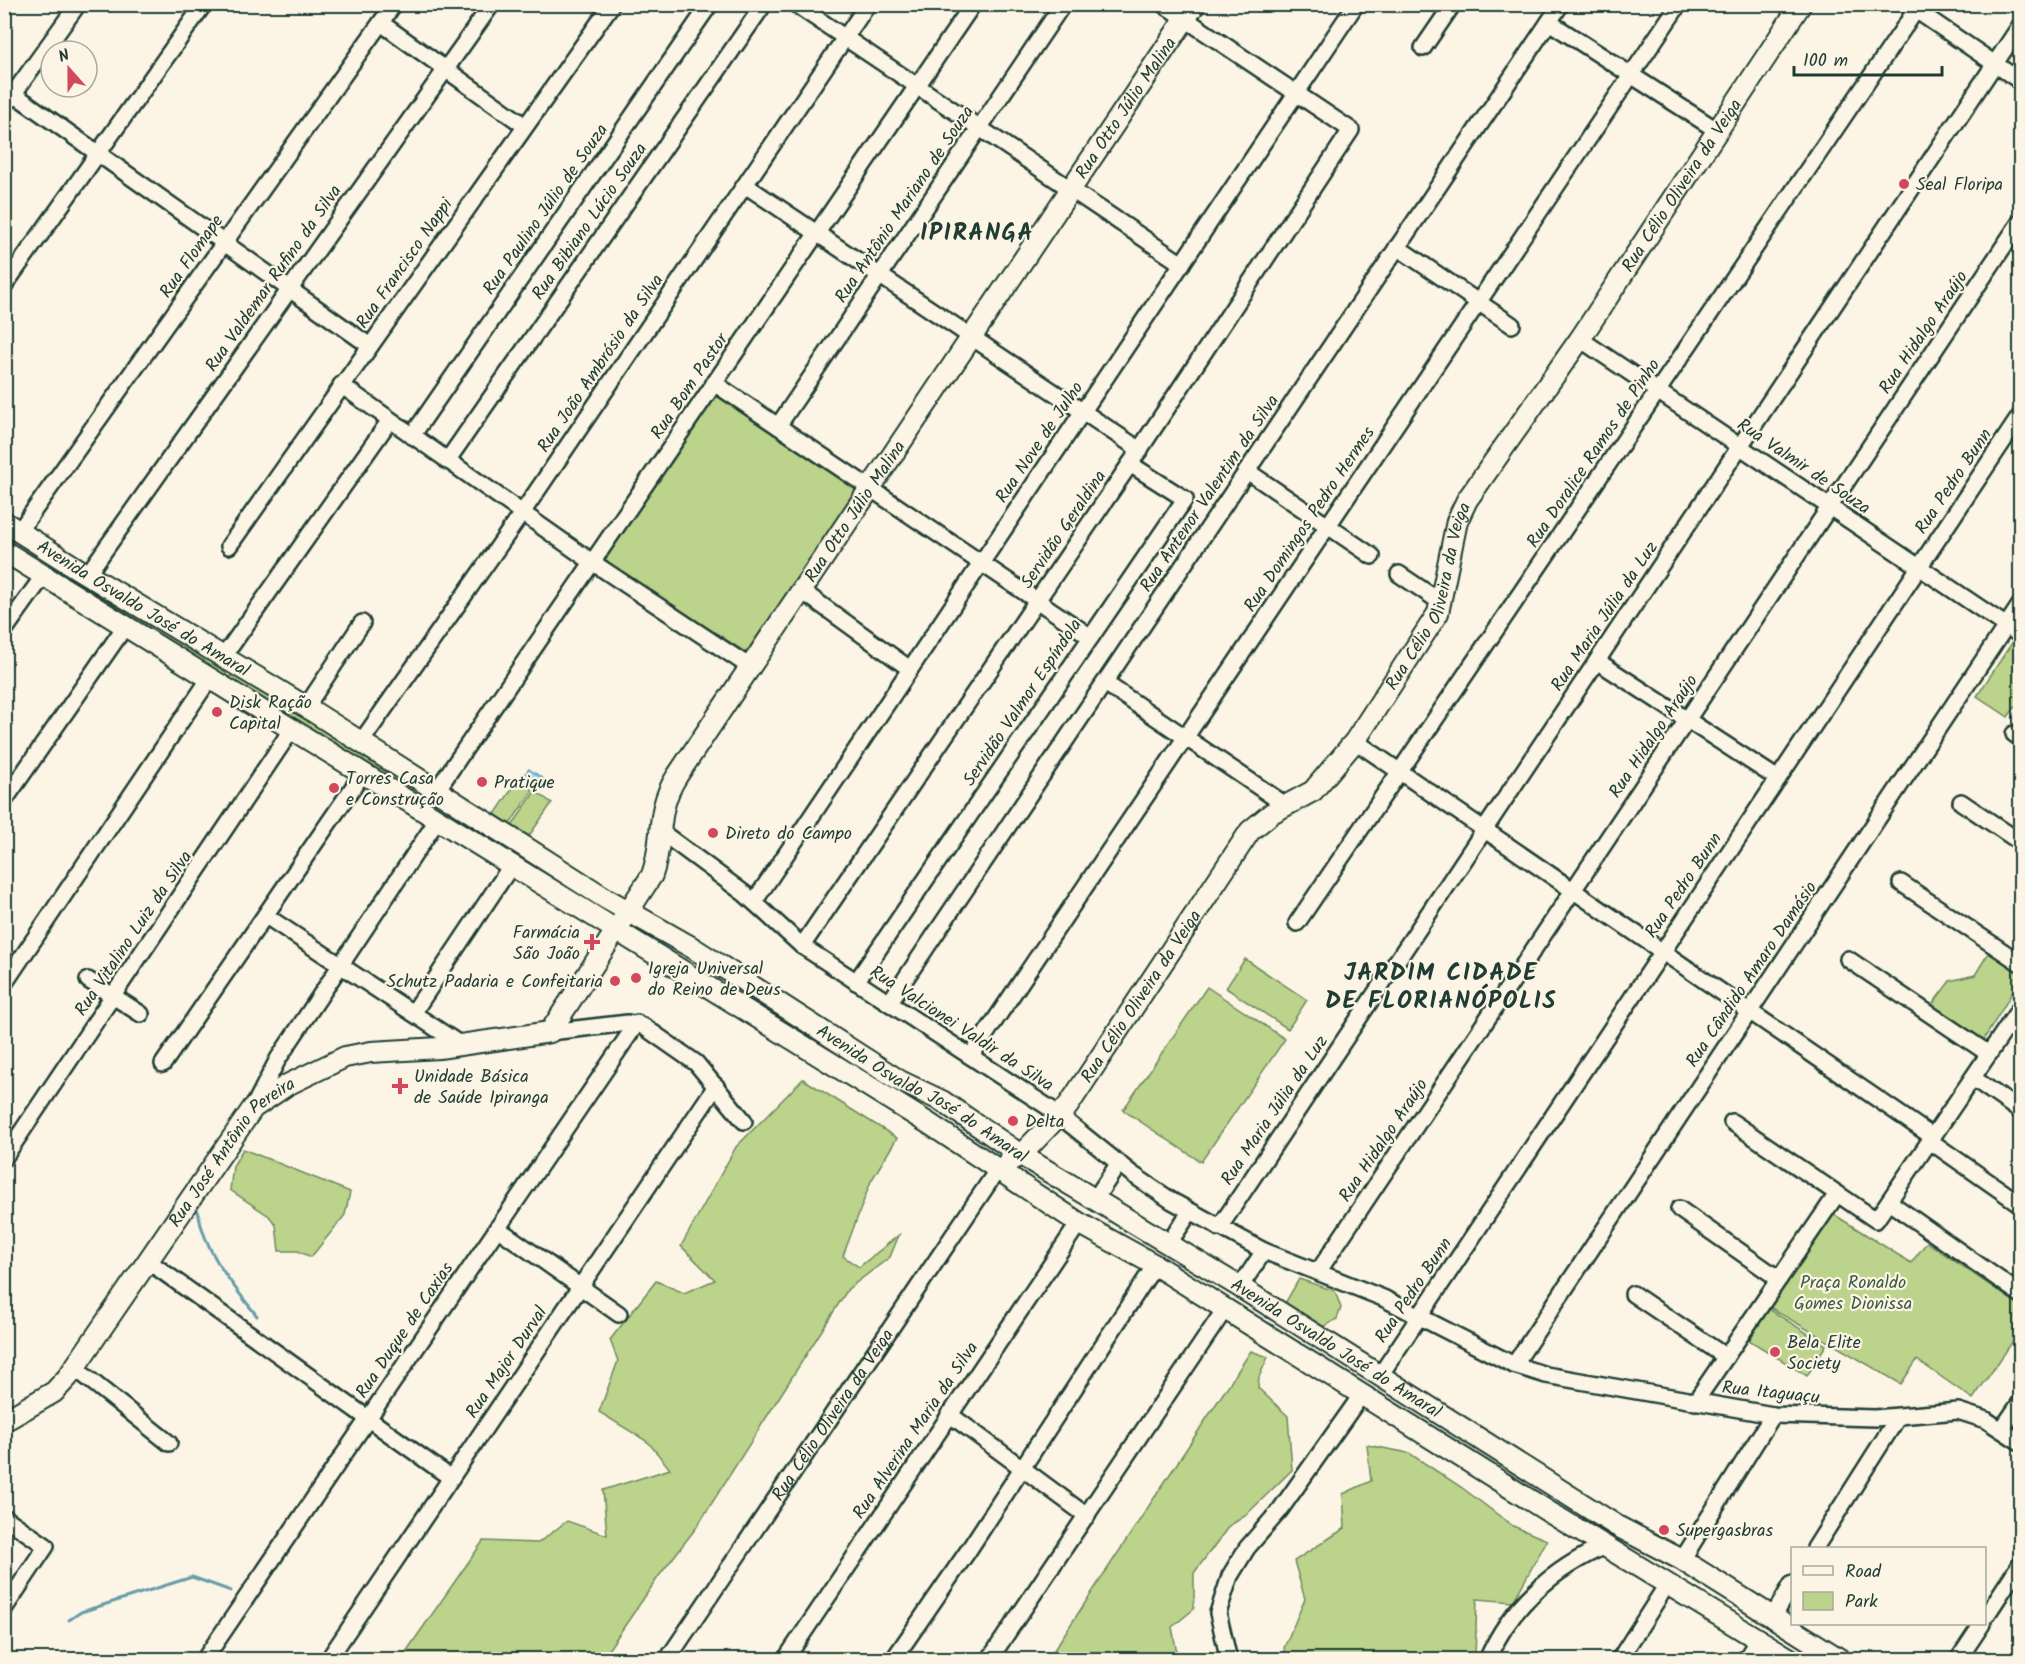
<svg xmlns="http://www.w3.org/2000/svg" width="2025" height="1664" viewBox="0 0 2025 1664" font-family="Kalam,sans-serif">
<rect width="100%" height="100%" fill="#fcf5e5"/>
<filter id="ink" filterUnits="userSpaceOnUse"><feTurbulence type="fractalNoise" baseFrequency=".0167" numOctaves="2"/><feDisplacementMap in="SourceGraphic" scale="12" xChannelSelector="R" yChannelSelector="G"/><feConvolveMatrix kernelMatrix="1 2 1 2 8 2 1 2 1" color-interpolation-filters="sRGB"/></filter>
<g filter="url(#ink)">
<path fill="#bbd38a" stroke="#6d885f" stroke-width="1.5" d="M715,395l144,97 -111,162 -145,-94z
M78,576l152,92 -8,11 -151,-93z
M2013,641l7,6v53l-12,17 -31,-21z
M233,672l181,116 -3,2 -29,-17 -35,-16 -120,-75z
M518,780l15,10 -23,34 -15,-10z
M535,791l17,12 -23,33 -17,-10z
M1989,952l31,19v9l-37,61 -52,-35 19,-25 25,-6z
M1245,959l62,41 -19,29 -62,-41z
M1207,987l78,52 -84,123 -78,-52z
M803,1079l94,59 -26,43 -28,75 16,11 40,-32 -9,22 -42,32 -152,239 -37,48 -57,83h-201l82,-118 55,2 29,-22 40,14 -4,-45 67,-21 -22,-27 -49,-30 19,-51 -8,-21 46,-59 28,12 31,-13 -34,-34 55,-99z
M243,1149l107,43 -5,23 -34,42 -13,-6h-19l-3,-26 -7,-9 -39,-26 3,-24z
M1830,1212l81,51 16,-21 93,64v25l-47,68 -56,-39 -16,24 -137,-80z
M1299,1279l36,12 6,17 -4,11 -16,9 -38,-21z
M1769,1309l57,36 -19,31 -58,-36z
M1251,1351l17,6 -9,20 -1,11 30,28 4,54 -47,46 -16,10 -35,47v36l-22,18 6,32h-130z
M1367,1445l42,8 52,34 52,39 34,14 -34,62 -36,-3 -2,60h-187l-4,-11 21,-49 -11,-38 51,-33 -2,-34 28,-13z"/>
<path fill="#99d9fb" stroke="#689bab" stroke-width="1.5" d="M529,769l16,11 -5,6 -16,-11z"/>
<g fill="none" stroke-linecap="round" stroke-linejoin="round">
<path stroke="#689bab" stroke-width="3" d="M198,1212c7,41 34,72 59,104
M69,1620l12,-8 111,-35 39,14"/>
<g stroke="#1f3d34" stroke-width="20">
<g id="minor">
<path d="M795,4l387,260"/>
<path d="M1907,4l113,77"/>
<path d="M1549,22l169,109"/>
<path d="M381,23l144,103"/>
<path d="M1423,48l30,-44"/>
<path d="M4,87l366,259"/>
<path d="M4,107l74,-103"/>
<path d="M745,185l395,265"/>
<path d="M1397,247l115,78"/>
<path d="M4,286l200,-282"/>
<path d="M1580,339l440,296"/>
<path d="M714,383l377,254"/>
<path d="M341,385l251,177 158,105"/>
<path d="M778,426l285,-422"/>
<path d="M412,436l298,-432"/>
<path d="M447,461l317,-457"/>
<path d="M1247,471l125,85"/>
<path d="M20,530l374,-526"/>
<path d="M229,546l383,-542"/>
<path d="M1399,574l43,29"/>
<path d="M87,575l405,-571"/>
<path d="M802,591l108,78"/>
<path d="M4,631l40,-56"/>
<path d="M224,656l166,-236"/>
<path d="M1597,661l181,118"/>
<path d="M1105,683l182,123"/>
<path d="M306,707l56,-84"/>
<path d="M2014,734l6,4"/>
<path d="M1355,741l578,396"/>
<path d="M361,742l161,-229 346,-509"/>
<path d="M437,790l536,-786"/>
<path d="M4,801l122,-176"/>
<path d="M1961,802l59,40"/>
<path d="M660,831l85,63 57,52 249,163 81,65 40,27 92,50 119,47 131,67 32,10 227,40 102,3 83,-7 28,9 34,22"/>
<path d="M1901,883l119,80"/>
<path d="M754,902l602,-898"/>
<path d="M266,916l195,129"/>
<path d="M1297,923l623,-919"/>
<path d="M802,946l328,-482 221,-334 -188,-126"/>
<path d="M1848,959l141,95"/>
<path d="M88,980l53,34"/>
<path d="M856,982l329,-483 -55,-35"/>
<path d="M4,984l206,-306"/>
<path d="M889,1003l672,-999"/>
<path d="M413,1013l98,-147"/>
<path d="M550,1032l78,-9 15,3 53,37 48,58"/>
<path d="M971,1056l708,-1052"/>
<path d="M163,1064l200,-291"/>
<path d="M1973,1078l47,33"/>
<path d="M253,1108l25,-49 160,-240"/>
<path d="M1732,1122l144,98 144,-212"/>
<path d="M1930,1141l90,63"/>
<path d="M4,1158l288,-429"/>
<path d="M1101,1190l18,-27"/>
<path d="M1889,1202l131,92"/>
<path d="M1679,1209l100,70"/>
<path d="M497,1228l122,86"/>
<path d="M1219,1228l801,-1202"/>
<path d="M1175,1234l15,-22"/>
<path d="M148,1261l303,217"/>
<path d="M1318,1272l702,-1050"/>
<path d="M1240,1287l24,-36"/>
<path d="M1633,1294l93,63"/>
<path d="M1514,1365l506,-760"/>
<path d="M75,1368l94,75"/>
<path d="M1379,1377l641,-961"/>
<path d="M1695,1402l142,-208"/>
<path d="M949,1414l138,102"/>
<path d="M2002,1429l18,-26"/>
<path d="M4,1517l42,29 -42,63"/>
<path d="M1815,1548l83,-131"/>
<path d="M1682,1560l91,-145"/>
<path d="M1773,1616l19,-32"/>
<path d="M1984,1619l36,-55"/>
<path d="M204,1660l433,-637"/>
<path d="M328,1660l388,-574"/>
<path id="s1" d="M667,1660l331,-491"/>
<path d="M785,1660l294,-437"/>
<path d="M893,1660l75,-109 187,-286"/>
<path d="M989,1660l236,-351"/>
<path d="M1229,1660l-11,-47 12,-37 17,-28 33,-38 82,-116"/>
<path d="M1487,1660c23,-54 67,-92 120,-115"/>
<path d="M1619,1660l49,-77"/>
<path d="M1745,1660l14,-22"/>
<path d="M1958,1660l24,-36"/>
</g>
</g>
<g stroke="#1f3d34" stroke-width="24">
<g id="major">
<path id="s2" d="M4,522l74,47 228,138 299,191 88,50 207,133 42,20 79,54 219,132 377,239 65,34 159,100"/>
<path d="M4,551l924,572 151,100 76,42 394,247 243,148"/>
<path id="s3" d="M1009,1161l12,-6 47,-49 182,-275 22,-18 41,-22 42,-50 83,-128 19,-92 10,-21 113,-161 221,-335"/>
<path id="s4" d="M4,1421l50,-29 14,-15 185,-269 34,-23 58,-28 26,-5 68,-4 111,-16 102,-157c13,-36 2,-63 25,-99l518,-772"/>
</g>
</g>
<use href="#minor" stroke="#fcf5e5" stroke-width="15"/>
<use href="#major" stroke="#fcf5e5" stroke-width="20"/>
</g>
</g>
<g fill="#d1495b" stroke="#fcf5e5" stroke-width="2">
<circle cx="1904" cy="184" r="6"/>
<circle cx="217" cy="712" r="6"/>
<circle cx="482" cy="782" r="6"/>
<circle cx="334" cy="788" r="6"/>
<circle cx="713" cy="833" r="6"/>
<path d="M589 933h6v6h6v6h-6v6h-6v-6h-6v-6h6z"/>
<circle cx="636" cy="978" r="6"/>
<circle cx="615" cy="981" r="6"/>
<path d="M397 1077h6v6h6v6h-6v6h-6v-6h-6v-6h6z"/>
<circle cx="1013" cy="1121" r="6"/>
<circle cx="1775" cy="1352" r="6"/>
<circle cx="1664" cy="1530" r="6"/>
</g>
<g text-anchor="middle" stroke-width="4.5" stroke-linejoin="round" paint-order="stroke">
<g font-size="18" fill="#1f3d34" stroke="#fcf5e5">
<text dy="6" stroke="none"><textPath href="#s4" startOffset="1812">Rua Otto Júlio Malina</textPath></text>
<text dy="6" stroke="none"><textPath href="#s3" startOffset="1202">Rua Célio Oliveira da Veiga</textPath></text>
<text transform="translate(904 204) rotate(-56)" y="6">Rua Antônio Mariano de Souza</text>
<text transform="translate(545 209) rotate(-55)" y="6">Rua Paulino Júlio de Souza</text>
<text transform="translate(589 221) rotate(-55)" y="6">Rua Bibiano Lúcio Souza</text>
<text transform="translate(191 256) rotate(-55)" y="6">Rua Flomape</text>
<text transform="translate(404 263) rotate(-55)" y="6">Rua Francisco Nappi</text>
<text transform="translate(273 278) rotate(-55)" y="6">Rua Valdemar Rufino da Silva</text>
<text transform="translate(1923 332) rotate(-56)" y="6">Rua Hidalgo Araújo</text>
<text transform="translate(600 363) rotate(-56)" y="6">Rua João Ambrósio da Silva</text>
<text transform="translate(689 386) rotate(-56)" y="6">Rua Bom Pastor</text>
<text transform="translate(1039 442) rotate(-56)" y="6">Rua Nove de Julho</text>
<text transform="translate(1593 453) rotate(-56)" y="6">Rua Doralice Ramos de Pinho</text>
<text transform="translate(1804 466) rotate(34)" y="6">Rua Valmir de Souza</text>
<text transform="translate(1953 481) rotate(-56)" y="6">Rua Pedro Bunn</text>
<text transform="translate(1209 493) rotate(-56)" y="6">Rua Antenor Valentim da Silva</text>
<text dy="6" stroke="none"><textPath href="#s4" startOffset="1326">Rua Otto Júlio Malina</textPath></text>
<text transform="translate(1309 519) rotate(-56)" y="6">Rua Domingos Pedro Hermes</text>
<text transform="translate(1063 529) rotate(-56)" y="6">Servidão Geraldina</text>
<text dy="6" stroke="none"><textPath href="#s3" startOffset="716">Rua Célio Oliveira da Veiga</textPath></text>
<text dy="6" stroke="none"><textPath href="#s2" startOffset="164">Avenida Osvaldo José do Amaral</textPath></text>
<text transform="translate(1604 616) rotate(-56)" y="6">Rua Maria Júlia da Luz</text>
<text transform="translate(1022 702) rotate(-56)" y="6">Servidão Valmor Espíndola</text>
<text transform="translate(1653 736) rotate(-56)" y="6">Rua Hidalgo Araújo</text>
<text transform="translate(1683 885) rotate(-56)" y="6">Rua Pedro Bunn</text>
<text transform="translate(133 933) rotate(-56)" y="6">Rua Vitalino Luiz da Silva</text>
<text transform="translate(1751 974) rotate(-56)" y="6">Rua Cândido Amaro Damásio</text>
<text dy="6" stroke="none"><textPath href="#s3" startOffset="213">Rua Célio Oliveira da Veiga</textPath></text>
<text transform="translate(962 1028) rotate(33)" y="6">Rua Valcionei Valdir da Silva</text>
<text dy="6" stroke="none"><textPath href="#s2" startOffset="1082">Avenida Osvaldo José do Amaral</textPath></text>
<text transform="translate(1274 1110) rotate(-56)" y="6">Rua Maria Júlia da Luz</text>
<text transform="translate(1383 1140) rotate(-56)" y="6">Rua Hidalgo Araújo</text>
<text dy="6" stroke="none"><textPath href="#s4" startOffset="358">Rua José Antônio Pereira</textPath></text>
<text transform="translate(1413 1290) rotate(-56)" y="6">Rua Pedro Bunn</text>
<text transform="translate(404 1330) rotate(-56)" y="6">Rua Duque de Caxias</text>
<text dy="6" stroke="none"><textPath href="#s2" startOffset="1568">Avenida Osvaldo José do Amaral</textPath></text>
<text transform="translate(506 1362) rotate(-56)" y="6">Rua Major Durval</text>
<text transform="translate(1771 1392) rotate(6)" y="6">Rua Itaguaçu</text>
<text dy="6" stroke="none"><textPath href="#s1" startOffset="296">Rua Célio Oliveira da Veiga</textPath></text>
<text transform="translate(915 1430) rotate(-56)" y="6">Rua Alverina Maria da Silva</text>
</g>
<g font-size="18" fill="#1f3d34" stroke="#fcf5e5" text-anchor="start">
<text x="1916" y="190">Seal Floripa</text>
<text x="229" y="708">Disk Ração<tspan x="229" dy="21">Capital</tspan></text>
<text x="346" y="784">Torres Casa<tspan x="346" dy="21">e Construção</tspan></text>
<text x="494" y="788">Pratique</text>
<text x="725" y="839">Direto do Campo</text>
<text x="580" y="938" text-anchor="end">Farmácia<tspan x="580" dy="21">São João</tspan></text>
<text x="648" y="974">Igreja Universal<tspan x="648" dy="21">do Reino de Deus</tspan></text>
<text x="603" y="987" text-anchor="end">Schutz Padaria e Confeitaria</text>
<text x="414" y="1082">Unidade Básica<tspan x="414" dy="21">de Saúde Ipiranga</tspan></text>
<text x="1025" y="1127">Delta</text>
<text x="1787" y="1348">Bela Elite<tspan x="1787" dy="21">Society</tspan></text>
<text x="1676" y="1536">Supergasbras</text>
</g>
<g font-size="18" fill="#3e5b45" stroke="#fcf5e5">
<text x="1853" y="1288">Praça Ronaldo<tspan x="1853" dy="21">Gomes Dionissa</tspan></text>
</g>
<g font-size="24" font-weight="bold" letter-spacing="1.5" fill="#1f3d34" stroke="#fcf5e5">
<text x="977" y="240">IPIRANGA</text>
<text x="1441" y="980">JARDIM CIDADE<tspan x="1441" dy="28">DE FLORIANÓPOLIS</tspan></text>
</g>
</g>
<rect width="2025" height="1664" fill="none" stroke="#fcf5e5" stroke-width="24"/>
<rect x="12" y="12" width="2001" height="1640" fill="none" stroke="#1f3d34" stroke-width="2" filter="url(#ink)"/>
<rect x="1791" y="1547" width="195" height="78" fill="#fcf5e5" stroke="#a4ab9e" stroke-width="1.5"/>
<rect x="1803" y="1566" width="30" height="9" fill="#fcf5e5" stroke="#a4ab9e" stroke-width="1.5"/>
<text x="1845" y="1577" font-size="18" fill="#1f3d34">Road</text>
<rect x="1803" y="1592" width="30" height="18" fill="#bbd38a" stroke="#a4ab9e" stroke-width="1.5"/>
<text x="1845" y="1607" font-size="18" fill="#1f3d34">Park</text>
<g transform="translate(69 69) rotate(339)"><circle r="28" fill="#fcf5e5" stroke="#a4ab9e" stroke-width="1.5"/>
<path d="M0-4.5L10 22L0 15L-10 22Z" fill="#d1495b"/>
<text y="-9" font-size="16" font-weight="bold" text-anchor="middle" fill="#1f3d34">N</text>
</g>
<path d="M1794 66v9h148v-9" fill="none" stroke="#1f3d34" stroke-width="3"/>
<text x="1803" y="66" font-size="18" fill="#1f3d34" stroke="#fcf5e5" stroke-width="4.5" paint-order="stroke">100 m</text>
</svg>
